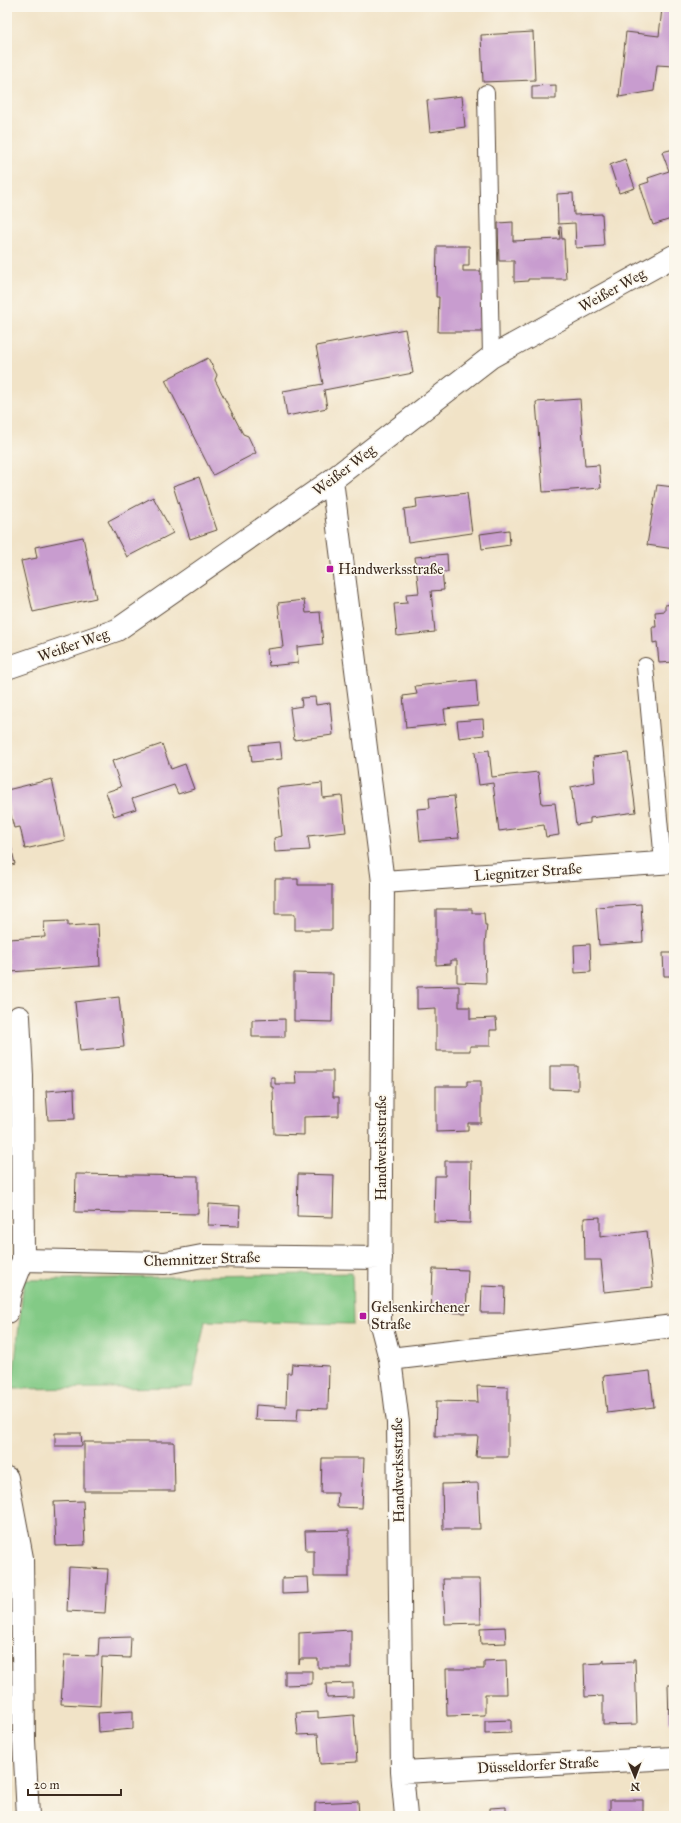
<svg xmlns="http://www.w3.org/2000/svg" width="681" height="1823" viewBox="0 0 681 1823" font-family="'IM FELL Great Primer',serif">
<rect width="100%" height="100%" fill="#fbf7ec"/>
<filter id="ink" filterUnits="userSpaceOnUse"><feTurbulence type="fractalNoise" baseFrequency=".025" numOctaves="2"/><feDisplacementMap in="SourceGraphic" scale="8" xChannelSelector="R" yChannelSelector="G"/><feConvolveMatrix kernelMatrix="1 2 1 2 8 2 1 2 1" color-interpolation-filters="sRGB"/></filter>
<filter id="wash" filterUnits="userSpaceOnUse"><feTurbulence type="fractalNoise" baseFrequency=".012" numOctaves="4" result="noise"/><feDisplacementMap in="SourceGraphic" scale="16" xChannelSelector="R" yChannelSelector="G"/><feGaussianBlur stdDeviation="0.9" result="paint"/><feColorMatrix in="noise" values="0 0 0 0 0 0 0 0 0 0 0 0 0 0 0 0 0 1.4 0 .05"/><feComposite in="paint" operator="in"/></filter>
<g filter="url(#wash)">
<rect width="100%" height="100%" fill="#f1e3c7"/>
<path fill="#83ca86" stroke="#5f7a52" d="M352,1273l1,51 -148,-3 -13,66 -180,2 12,-109z"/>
<g id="blocks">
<path fill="#c89ccf" d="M659,7h15v59l-17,-1 -3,26 -35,6 7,-65 33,4 3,-28z
M533,32l2,48 -52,2 -2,-47z
M556,85v14h-24v-13z
M462,96l3,31 -35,5 -3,-32z
M674,149v69l-21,7 -13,-40 9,-3 -1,-4 21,-7 -7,-19z
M625,159l10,29 -16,5 -9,-28z
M573,193l1,22 28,-1 2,32 -28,2 -1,-25 -17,1 -1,-30z
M513,222v19l47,-2 -1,-12h2l1,12h2l2,40h-38v2l-14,1v-21h-15l-1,-38z
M437,246h32v20h-6v5h21l-1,61h-45l1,-35h-3z
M405,329l8,44 -89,17 3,18 -40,8 -4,-25 40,-7 -7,-38z
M208,358l9,17 -2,5 28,54 5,2 8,17 -43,22 -48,-95z
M580,399l5,67 14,-1 2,23 -58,4 -7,-90z
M199,477l18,53 -27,9 -17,-53z
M657,485l17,2v62l-27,-4z
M467,493l5,40 -64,9 -4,-33 13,-2 -1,-8z
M153,497l20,36 -46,24 -19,-36z
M509,530l1,15 -28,4 -2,-15z
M83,537l13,61 -63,14 -12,-51 16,-3 -2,-11z
M447,554l1,18h-6l2,18 -13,1 4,41 -38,4 -3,-32 13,-1 -1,-9 13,-1 -4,-36z
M304,600l2,13 14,-1 3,32 -26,3 1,16 -29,3 -2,-17 16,-2 -5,-44z
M674,604v58l-15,1 -2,-21 -4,1 -1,-16h4l-1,-15 10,-1v-6z
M476,680l2,26 -34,3 2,15 -40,4 -3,-32 14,-2 -2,-8z
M315,697l1,8 14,-2 3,32 -39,5 -4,-32 12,-2 -1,-8z
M483,719l1,16 -25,3 -2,-17z
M280,742l2,17 -30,3 -2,-17z
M162,744l9,25 14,-5 9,25 -16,5 -4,-9 -42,14 4,10 -22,7 -8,-24 15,-5 -9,-26z
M489,750l3,27 46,-5 4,32 13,-1 4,32 -13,2 -2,-12 -45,6 -6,-48 -14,2 -3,-23 -1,-10z
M628,753l8,59 -46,6v5l-14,2 -5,-38 24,-5 -2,-25z
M52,779l13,61 -40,9 -5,-22 -6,1 -7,-28v-10z
M322,783l1,15 19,-2 4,36 -38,4 2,14 -35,2 -1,-14 8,-2 -5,-48z
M454,796l5,42 -39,3 -3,-32 13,-1 -1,-10z
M7,828l8,36 -8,2z
M275,879h23v6h34v45h-37v-16h-20z
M641,904l2,38 -44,3 -3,-38z
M436,909h36v4h12l1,12h2l-2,19 1,39 -29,-1v-22h-6v4l-15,1z
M68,921v5l30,-2 2,42 -90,6 -3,-33 38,-2 -1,-15z
M590,944l1,28 -16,1 -1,-28z
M663,953h11v23h-10z
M294,973l39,1 -1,48 -38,-1z
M459,986v21h11v12l26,-1 1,12h-7v16h-20v5h-34v-43l-19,1v-22z
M119,997l5,50 -44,4 -5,-49z
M285,1019v18h-33v-17z
M550,1066h28v24l-28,-1z
M295,1071h38v26h6v19l-35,1v18l-30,-1 -1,-47h-2v-10h4v7h21z
M467,1081h14v42h-13v8l-32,1v-46h31z
M74,1089l1,30 -27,1 -2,-29z
M445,1161h26l-1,62 -36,-1 1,-46h10z
M76,1174l122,2v38l-123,-2z
M298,1174l36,1 -1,42 -36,-1z
M209,1204l31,2 -1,20 -31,-1z
M674,1215v32h-1l-1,-31z
M600,1217v20l47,-6 6,56 -49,5 -3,-32h-16l-1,-42z
M433,1269l35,1 -2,43 -35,-1z
M482,1286l23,1 -1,26h-23z
M292,1364l37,2 -1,43 -30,-1 -1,13 -42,-1 1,-15 30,2 1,-34h4z
M650,1371l4,36 -47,6 -4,-37z
M477,1386l31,1v70h-32l2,-21h-43l1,-35 42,1z
M55,1433h26l1,13h-27z
M84,1442h90l1,49h-91z
M322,1458h42l-2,50 -25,-1 1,-14h-17z
M478,1483l2,46h-37l-1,-45z
M83,1501l2,44 -29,1 -2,-44z
M349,1530v47h-35v-26h-8l-1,-20z
M69,1567l39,2 -3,44 -38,-2z
M308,1577l1,16 -27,1v-16z
M443,1579h37l1,44 -36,1z
M505,1627l1,16 -25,1 -1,-16z
M351,1630v38h-33v-9h-18l-1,5v-31z
M131,1637l-1,21 -28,-1 -2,49 -39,-2 3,-49 34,1 1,-18z
M633,1659h2l2,65 -34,1v-29l-18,1 -1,-33 18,-1 2,-3v3l29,-1z
M506,1660l1,34h-22v21l-38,1 -1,-47h38v-8z
M285,1671h27v13l-27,1z
M353,1683v14l-26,1 -1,-14z
M668,1685h6v38h-5z
M133,1711v18l-34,3 -1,-19z
M318,1712v6l36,-3 3,47 -37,2 -2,-30 -20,1 -2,-22z
M511,1720v13l-26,1v-13z
M610,1800h33v16h-33z
M358,1801l1,15h-44v-13z
M506,1807v9h-16v-8z"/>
</g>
</g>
<g filter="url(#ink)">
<use href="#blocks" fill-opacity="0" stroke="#564637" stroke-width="1"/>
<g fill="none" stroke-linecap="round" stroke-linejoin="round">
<g stroke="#564637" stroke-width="18">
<path id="service" d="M486,93l5,264
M645,666l18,196"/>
</g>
<g stroke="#564637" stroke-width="24">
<path id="minor" d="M332,480l51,402 -3,439 10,38 8,64 4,349 4,44
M7,668l110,-38 215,-150 159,-123 183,-101
M383,882l291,-20
M23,1260l142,3 37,-7 179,2
M7,1312l3,-19 13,-33 -1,-184 -3,-59
M390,1359l284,-33
M7,1478l15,80 2,182 4,76
M402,1772l272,-14"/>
</g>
<use href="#service" stroke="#fff" stroke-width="16"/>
<use href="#minor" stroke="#fff" stroke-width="22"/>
</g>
</g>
<g fill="#b5179e" stroke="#fbf7ec" stroke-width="1.5">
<rect x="326" y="565" width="8" height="8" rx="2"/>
<rect x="359" y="1312" width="8" height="8" rx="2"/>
</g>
<g text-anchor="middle" stroke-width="3.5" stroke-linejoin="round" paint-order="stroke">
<g font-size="15" fill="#3b2a1e" stroke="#fbf7ec">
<text transform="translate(612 290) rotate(-29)" y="5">Weißer Weg</text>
<text transform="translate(344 470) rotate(-37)" y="5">Weißer Weg</text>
<text transform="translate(73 645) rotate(-19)" y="5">Weißer Weg</text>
<text transform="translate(528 872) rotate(-4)" y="5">Liegnitzer Straße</text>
<text transform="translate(381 1148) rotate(-90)" y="5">Handwerksstraße</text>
<text transform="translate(202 1259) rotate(-2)" y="5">Chemnitzer Straße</text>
<text transform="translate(398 1470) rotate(-91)" y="5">Handwerksstraße</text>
<text transform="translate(538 1765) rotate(-3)" y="5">Düsseldorfer Straße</text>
</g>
<g font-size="15" fill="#3b2a1e" stroke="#fbf7ec" text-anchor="start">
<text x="338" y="574">Handwerksstraße</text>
<text x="371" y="1312">Gelsenkirchener<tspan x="371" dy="17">Straße</tspan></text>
</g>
</g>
<rect width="681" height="1823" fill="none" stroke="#fbf7ec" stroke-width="24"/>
<g transform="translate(635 1777) rotate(179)" stroke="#fbf7ec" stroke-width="3" paint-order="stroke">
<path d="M0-3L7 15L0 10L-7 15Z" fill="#3b2a1e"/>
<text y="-6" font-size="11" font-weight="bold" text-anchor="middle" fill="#3b2a1e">N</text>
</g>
<path d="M28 1789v6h93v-6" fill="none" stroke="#3b2a1e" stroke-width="2"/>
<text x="34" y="1789" font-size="12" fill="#3b2a1e" stroke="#fbf7ec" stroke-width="3" paint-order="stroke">20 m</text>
</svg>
